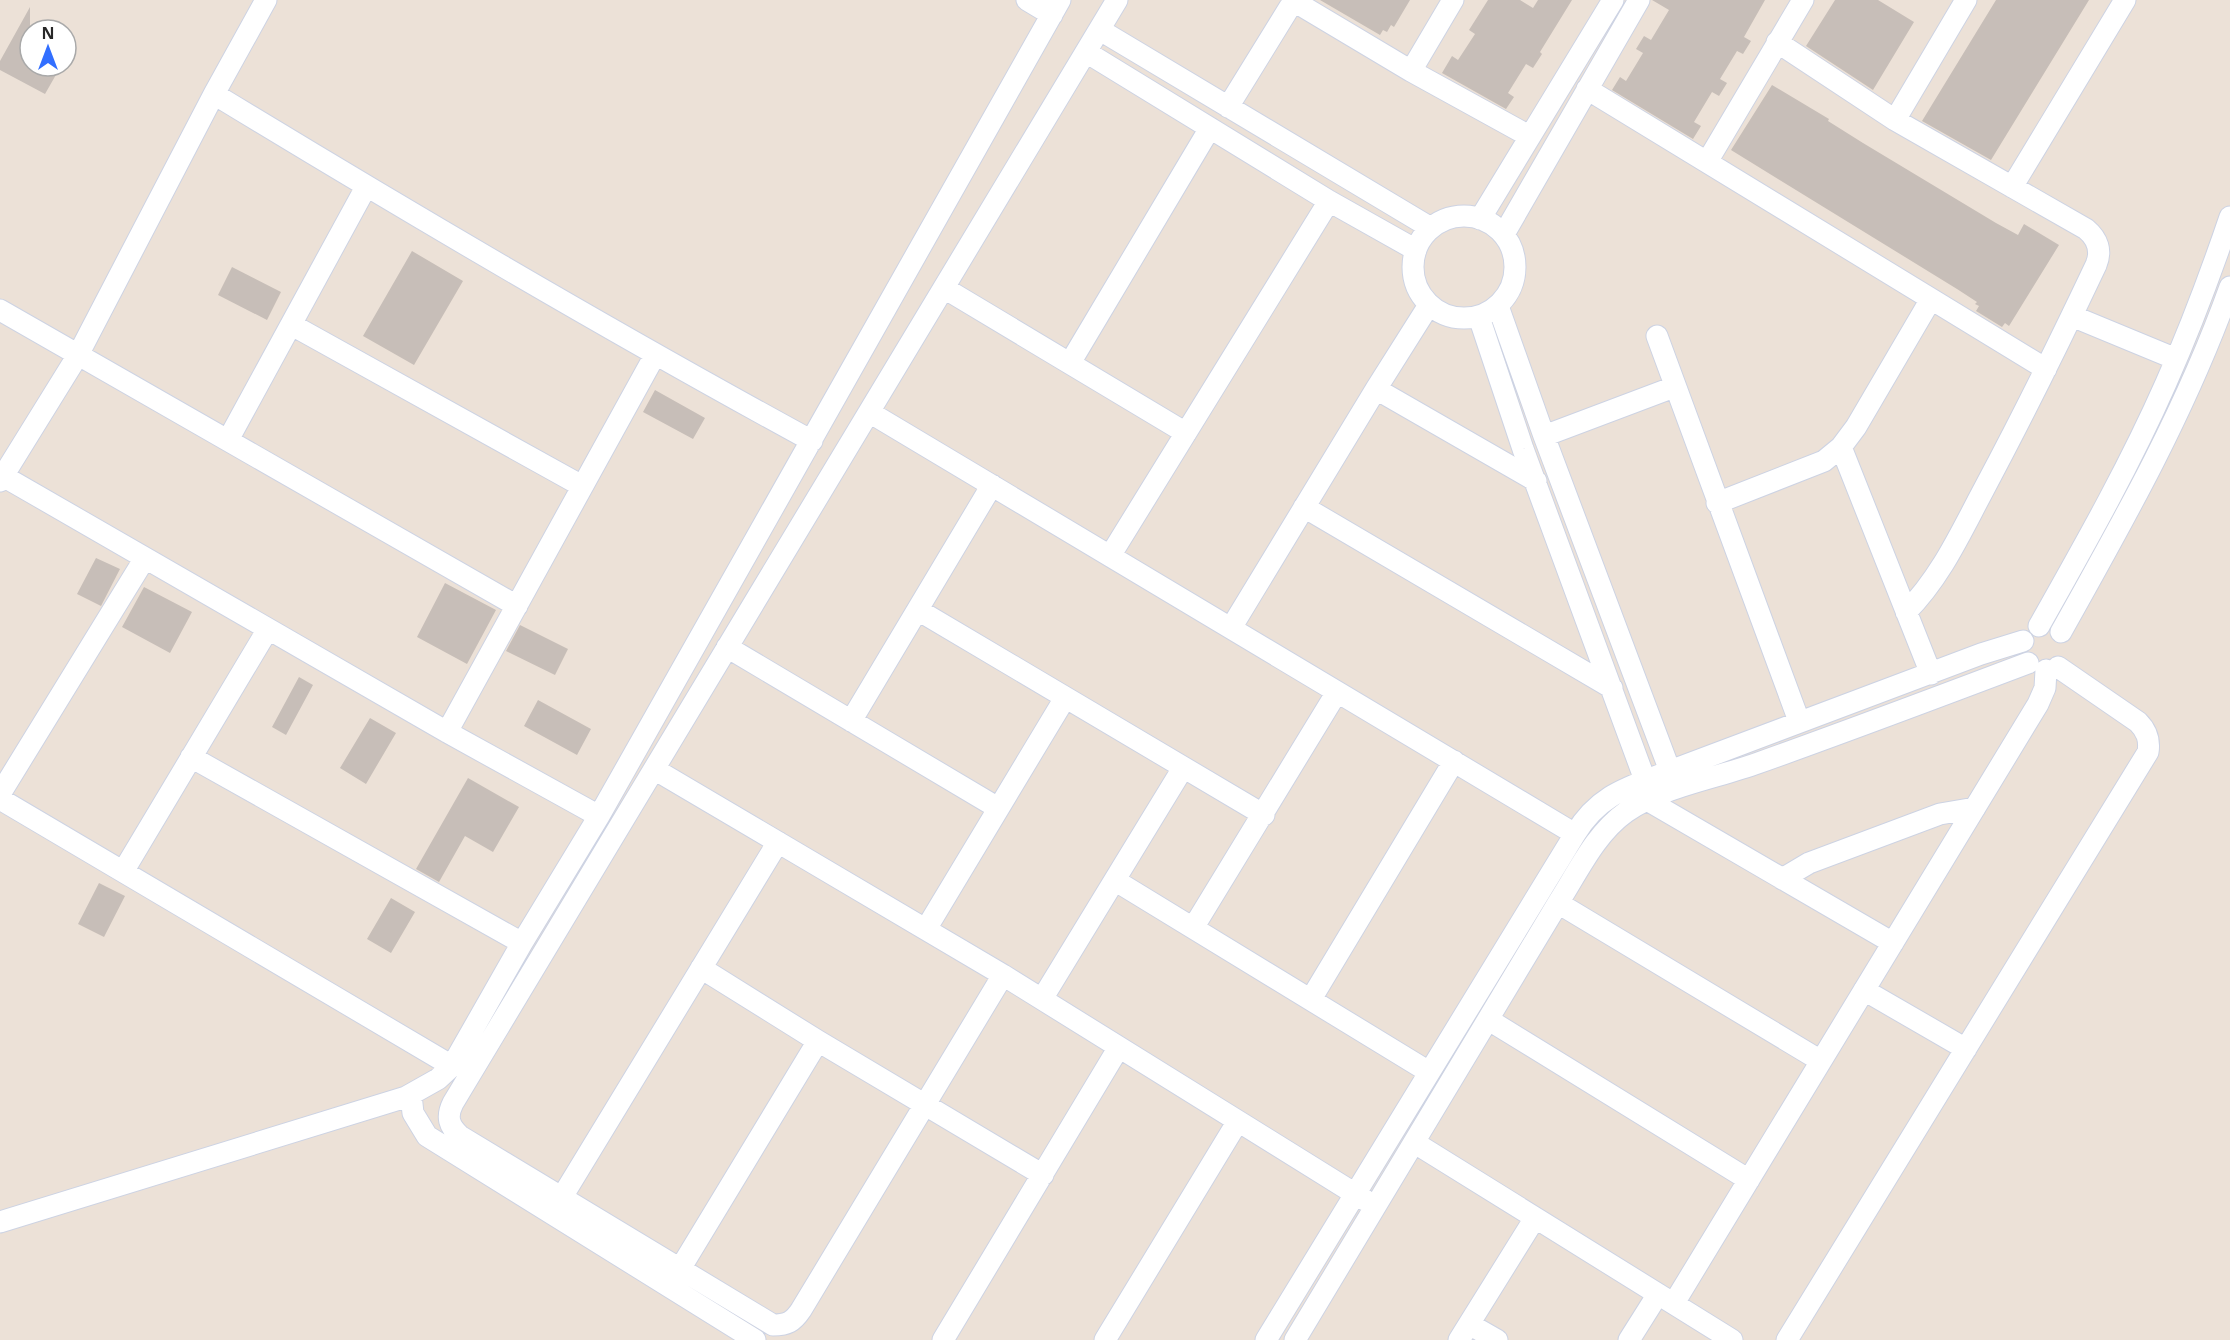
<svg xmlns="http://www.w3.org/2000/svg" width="2230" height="1340" viewBox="0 0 2230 1340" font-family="'Noto Sans',sans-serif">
<rect width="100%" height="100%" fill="#ece1d7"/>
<path fill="#c7beb8" d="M1320,0h90l-16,27 -3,-2 -4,7 -4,-2 -3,5z
M1488,0h32l13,8 5,-8h34l-32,52 2,2 -9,14 -7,-4 -18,29 6,4 -8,12 -64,-36 10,-17 6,4 17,-26 -6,-4z
M1652,0h113l-21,37 7,4 -8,13 -6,-3 -17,28 7,4 -8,13 -7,-4 -18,30 7,4 -8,13 -81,-49 8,-13 6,4 17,-28 -7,-4 8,-13 7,4 18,-30z
M1835,0h43l36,22 -41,68 -67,-44z
M1996,0h93l-98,160 -69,-39z
M30,7v59h31l-16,28 -45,-24v-9z
M1772,85l57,34 -1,2 35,22 133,80 22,12 6,-11 35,21 -50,81 -4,-3 -3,4 -26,-16 3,-5 -4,-2 2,-2 -20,-13 -226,-139z
M412,251l51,30 -49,84 -51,-29z
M232,267l49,25 -14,28 -49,-25z
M655,390l50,28 -12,21 -50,-27z
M96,558l24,11 -19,37 -24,-12z
M445,583l51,27 -29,54 -50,-27z
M144,587l48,25 -22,41 -48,-26z
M520,625l48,24 -13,26 -49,-24z
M299,677l14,8 -27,50 -14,-8z
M538,700l53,29 -14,26 -53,-29z
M370,718l26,15 -30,51 -26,-16z
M468,778l51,29 -26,45 -28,-16 -26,46 -23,-13z
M99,883l26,13 -21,41 -26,-13z
M391,898l24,14 -24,41 -24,-14z"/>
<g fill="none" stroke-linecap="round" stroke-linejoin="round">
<g stroke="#cdd3e3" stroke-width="23">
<path id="street" d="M1027,0l25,15
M1292,0l119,71 118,65
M1100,30l331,198
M1777,42l118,78 191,109c12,10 16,22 10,36 -36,76 -73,151 -112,224 -23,43 -43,88 -78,123
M1086,52l243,149 87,49
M1411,71l42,-71
M1587,89l459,280
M214,94c197,120 396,237 598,347
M1228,107l66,-107
M1895,120l71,-120
M1707,162l96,-162
M2012,187l113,-187
M1413 267a51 51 0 1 1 102 0a51 51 0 1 1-102 0Z
M1480,219l133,-219
M1504,234l135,-234
M944,288l242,145
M1498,306l46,130 126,335
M0,310l517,296
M2072,316l104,43
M1479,317l44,132 122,331
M292,325l290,161
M1657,336l142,385
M1070,363l140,-235
M1376,389l160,92
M869,412l706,422
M1544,436l130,-49
M228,440l138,-253
M1841,447l90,227
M3,476l444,256 152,84
M0,481l78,-126 136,-261 52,-94
M1717,503l107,-42 17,-14 15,-20 75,-128
M1304,507l308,181
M1110,556l219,-355
M918,610l346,205
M2039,626c45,-80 90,-159 127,-243 24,-54 45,-110 64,-166
M1231,628l145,-239 53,-84
M2061,632c64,-114 125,-222 169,-345
M727,647l271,161
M851,721l141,-236
M447,732l208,-377
M191,757l331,186
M654,769l349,206 362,225
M0,794l145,-236
M0,799l452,267
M1647,800l246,143
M124,870l144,-241
M1782,879l27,-16 131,-49 35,-6
M1116,881l313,191
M1558,903l263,158
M1193,928l144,-236
M926,929l139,-231
M701,968l117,73 225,134
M1003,975l-202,335c-8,12 -14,15 -28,15l-313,-189c-11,-10 -14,-19 -7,-33l664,-1103
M1864,990l102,59
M1042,999l141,-231
M1311,999l143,-238
M1489,1020l260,160
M411,1095l2,18 14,23 328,204
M1415,1143l317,197
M562,1197l216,-355
M0,1222l406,-125 32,-18 14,-13 70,-123 77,-127 461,-816
M680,1269l138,-228
M1674,1303l364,-599 7,-16 1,-18
M1469,1324l28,16
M943,1340l176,-293
M1105,1340l133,-219
M1266,1340l309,-506c24,-40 54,-47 95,-63l311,-117 42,-13
M1295,1340l263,-437c20,-31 37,-69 68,-91 35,-25 91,-34 132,-49 90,-32 180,-66 270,-100
M1459,1340l76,-122
M1629,1340l29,-46
M1787,1340l361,-588c2,-12 -1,-21 -10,-30l-80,-55"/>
</g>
<use href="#street" stroke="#fff" stroke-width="21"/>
</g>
<g transform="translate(48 48)"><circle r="28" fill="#ffffff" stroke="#a9a9a9" stroke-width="1.5"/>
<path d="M0-4.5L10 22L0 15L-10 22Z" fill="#326fff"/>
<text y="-9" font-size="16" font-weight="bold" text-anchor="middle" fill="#282828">N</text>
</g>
</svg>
